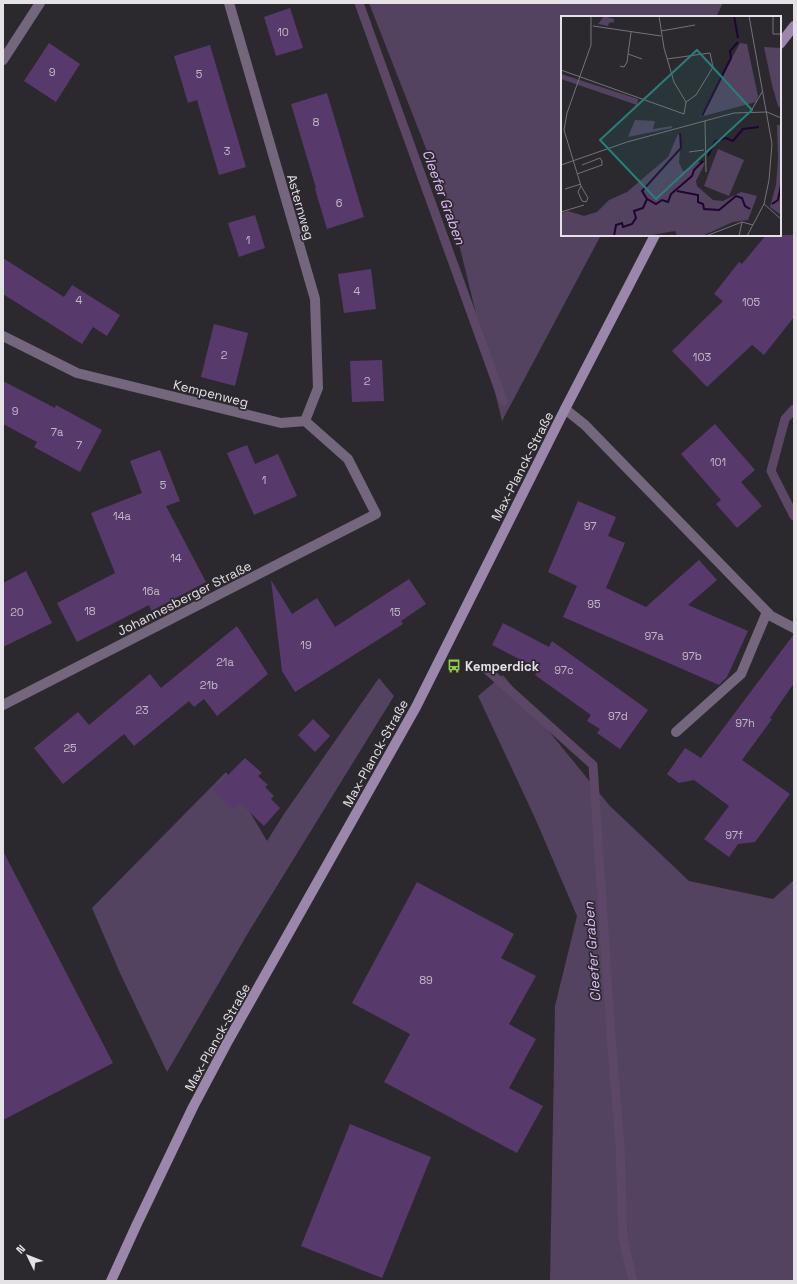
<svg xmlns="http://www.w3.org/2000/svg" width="797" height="1284" viewBox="0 0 797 1284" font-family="'Space Grotesk',sans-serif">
<rect width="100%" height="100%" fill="#2c292e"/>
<path fill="#534260" d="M369,3h354l-7,14h-154v218h39l-99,186 -50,-206z
M503,675l106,130 80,76 84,18 21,-19v401h-244l5,-275 22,-90 -42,-98 -57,-122z
M379,678l15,18 -146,237 -81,139 -47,-99 -28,-65 134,-136 41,69 17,-27z"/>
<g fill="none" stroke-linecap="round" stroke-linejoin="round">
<path stroke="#5c4767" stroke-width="9" d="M359,3l144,398
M794,409l-9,10 -14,52 23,45
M485,668l108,97 18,271 9,110 3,92 10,43"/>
</g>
<path fill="#573a6b" d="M290,8l13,40 -27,8 -12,-39z
M49,43l31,21 -24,38 -32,-21z
M210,45l36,122 -27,8 -22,-75 -9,3 -14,-47z
M327,93l37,124 -37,12 -12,-40 1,-1 -25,-84z
M255,215l10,33 -26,9 -11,-34z
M766,235h28v82l-30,38 -12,-10 -45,42 -35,-36 51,-50 -9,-7 25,-32 3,2z
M3,258l61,39 8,-12 48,30 -13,21 -14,-9 -11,17 -79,-50z
M371,269l5,40 -32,4 -6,-39z
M214,324l34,9 -13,53 -34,-9z
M382,360l2,41 -32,1 -2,-41z
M3,381l52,27 1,-3 46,25 -22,42 -46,-25 3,-5 -34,-18z
M715,424l40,46 -14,12 21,24 -25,22 -21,-24 5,-4 -40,-46z
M247,445l8,19 23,-10 19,42 -43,19 -27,-62z
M160,450l20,51 -14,5 40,76 -55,29 -2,-6 -72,37 -20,-39 58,-30 -24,-60 51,-20 -12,-32z
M578,501l38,16 -8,19 17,7 -19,45 40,19 53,-47 18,20 -29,25 60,26 -21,46 -8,8 -156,-68 14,-31 -29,-14z
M26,571l26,52 -49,24v-64z
M409,579l17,25 -25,17 2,3 -108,68 -13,-21 -11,-91 21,34 25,-16 18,29z
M503,623l46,24 3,-6 96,69 -28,39 -23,-16 3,-4 -13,-8 4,-6 -56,-40 4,-6 -47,-24z
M237,626l31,48 -51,42 -13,-17 -10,8 -5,-6 -55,45 -10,-12 -61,50 -29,-36 44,-36 11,13 61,-51 11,14z
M794,634v49l-24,35 2,1 -30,41 48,34 -35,48 -17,2 -9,13 -25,-18 25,-33 -35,-26 -15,3 -12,-9 18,-26 16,10z
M313,719l17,17 -15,16 -17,-17z
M245,758l17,15 -4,3 10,9 -3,2 9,9 -3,3 9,9 -16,18 -24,-23 -6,7 -21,-20z
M3,851l110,212 -110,57z
M417,882l97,52 -13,24 35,18 -27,48 27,15 -27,49 34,18 -26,47 -133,-71 26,-48 -58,-31z
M350,1124l81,33 -49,121 -81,-32z"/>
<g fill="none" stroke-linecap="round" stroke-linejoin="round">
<path stroke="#73667d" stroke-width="10" d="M565,409l20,16 182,187 4,4 23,12
M676,732l65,-58 26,-62"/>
<path stroke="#73667d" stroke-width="10" d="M229,3l86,296 3,89 -13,33
M3,60l37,-57
M3,336l74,37 204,50 24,-2 43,38 28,55 -373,191"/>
<path stroke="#9c87ac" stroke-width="10" d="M780,44l14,-18
M111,1281l25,-55 57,-119 35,-66 188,-334 149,-298 90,-174"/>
</g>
<defs>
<g id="bus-bare" transform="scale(1.08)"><path d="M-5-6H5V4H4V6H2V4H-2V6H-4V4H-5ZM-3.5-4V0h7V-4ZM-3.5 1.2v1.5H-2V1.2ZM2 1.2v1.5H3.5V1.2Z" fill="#8ecd42" stroke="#2c292e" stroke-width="2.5" paint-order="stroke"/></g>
</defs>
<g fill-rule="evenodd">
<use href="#bus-bare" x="454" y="666"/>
</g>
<g text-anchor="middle" stroke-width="3.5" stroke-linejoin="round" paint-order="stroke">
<g font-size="11" fill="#c1b8c6">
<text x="283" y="36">10</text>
<text x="52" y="76">9</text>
<text x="199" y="78">5</text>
<text x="316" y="126">8</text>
<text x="227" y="155">3</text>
<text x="339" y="207">6</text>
<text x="248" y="244">1</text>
<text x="357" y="295">4</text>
<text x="79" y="304">4</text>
<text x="751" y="306">105</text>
<text x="224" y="359">2</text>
<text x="702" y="361">103</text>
<text x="367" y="385">2</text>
<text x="15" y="415">9</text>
<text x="57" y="436">7a</text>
<text x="79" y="449">7</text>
<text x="718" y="466">101</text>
<text x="264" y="484">1</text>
<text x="163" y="489">5</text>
<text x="122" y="520">14a</text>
<text x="590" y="530">97</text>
<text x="176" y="562">14</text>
<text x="151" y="595">16a</text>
<text x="594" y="608">95</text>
<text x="90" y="615">18</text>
<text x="17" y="616">20</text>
<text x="395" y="616">15</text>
<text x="654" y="640">97a</text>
<text x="306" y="649">19</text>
<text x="692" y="660">97b</text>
<text x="225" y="666">21a</text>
<text x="564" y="674">97c</text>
<text x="209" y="689">21b</text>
<text x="142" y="714">23</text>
<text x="618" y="720">97d</text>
<text x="745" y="727">97h</text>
<text x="70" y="752">25</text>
<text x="734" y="839">97f</text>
<text x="426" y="984">89</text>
</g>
<g font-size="13" fill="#e4e2e5" stroke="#2c292e">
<text transform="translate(301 207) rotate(74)" y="5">Asternweg</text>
<text transform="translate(211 393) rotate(14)" y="5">Kempenweg</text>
<text transform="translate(522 466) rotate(-63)" y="5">Max-Planck-Straße</text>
<text transform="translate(184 598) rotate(-27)" y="5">Johannesberger Straße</text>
<text transform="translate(375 753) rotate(-61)" y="5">Max-Planck-Straße</text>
<text transform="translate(217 1037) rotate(-61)" y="5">Max-Planck-Straße</text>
</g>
<g font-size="13" font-weight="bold" fill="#e4e2e5" stroke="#2c292e" text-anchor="start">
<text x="465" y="671">Kemperdick</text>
</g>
<g font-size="14" font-style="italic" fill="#dfbbf9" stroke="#2c292e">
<text transform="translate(444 197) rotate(70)" y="5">Cleefer Graben</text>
<text transform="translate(592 952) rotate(-94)" y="5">Cleefer Graben</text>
</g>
</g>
<g transform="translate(561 16)">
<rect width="220" height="220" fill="#2c292e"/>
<path d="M43,0l10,3v3l-5,1 -1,3 -10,-2zM179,27l7,1 11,52 -2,6 -56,15zM203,31l17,1v60l-3,-2 -6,-21zM0,58l77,25 -1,6 -76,-26zM74,104l20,1 -2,8 19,-3v2l-44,9zM216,109h4v90l-11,-8 6,-22 2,-26zM117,118l3,1 -2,28 4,8h4l11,-9 7,1 -9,18 1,5 16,14 10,1 18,-9 16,4 -9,24 -15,2 -31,14h-25l-2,-5 -29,5h-85v-23l7,-2 16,5 13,-4 12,-12 18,-8 41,-35zM157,133l26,11 -15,36 -25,-10z" fill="#534260"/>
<path fill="none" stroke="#210431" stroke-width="2" d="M173,0l4,22M141,100l29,-58 -1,-7 8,-9M147,140l7,-15 11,-3 7,3 10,-12 16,-2M116,175l21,4v7l5,2 1,5 15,1 17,-14 6,2 3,8 5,3M86,183l-5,-8 39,-43 -1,-15M211,188l6,-4 3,-15M53,220l2,-11 6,-2 1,4 9,-3 4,-6 -2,-7 9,-3 4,-9 9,5 6,-4 6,2 3,-8 21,-18 2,-6 9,-9"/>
<path fill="none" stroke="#767377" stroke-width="1" d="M212,0v18h8M32,10l68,10M100,15l34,-6M67,38l14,5M106,43l43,-6 3,14 -17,28 -10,7M59,50l4,1 3,-5 4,-30M0,54l123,44 2,-12 -12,-20 -10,-34 -5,-32M190,95l11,-19M144,105l1,51M128,136l15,-2M0,149l66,-23 107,-29 33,-1 14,6M16,158l25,-9v-4l-2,-3 -18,7M20,170l-17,-56 3,-17 24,-68v-29M20,170l7,12 -2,4 -4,-1 -4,-9zM4,173l16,-5M203,188l17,15M0,196l23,-7M145,220l36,-14 11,3M178,220l3,-14M186,220l17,-32 5,-24 3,-36 -23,-128"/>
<path fill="#24817a" fill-opacity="0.15" stroke="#24817a" stroke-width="2" d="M136,34l55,60 -96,89 -56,-59z"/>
<rect width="220" height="220" fill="none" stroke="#e4e2e5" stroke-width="2"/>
</g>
<rect width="797" height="1284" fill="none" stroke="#e4e2e5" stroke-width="8"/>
<g transform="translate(28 1256) rotate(313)" stroke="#2c292e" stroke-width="3" paint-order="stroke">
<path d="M0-3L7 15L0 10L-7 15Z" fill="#e4e2e5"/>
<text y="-6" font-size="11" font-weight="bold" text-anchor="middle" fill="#e4e2e5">N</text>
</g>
</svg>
